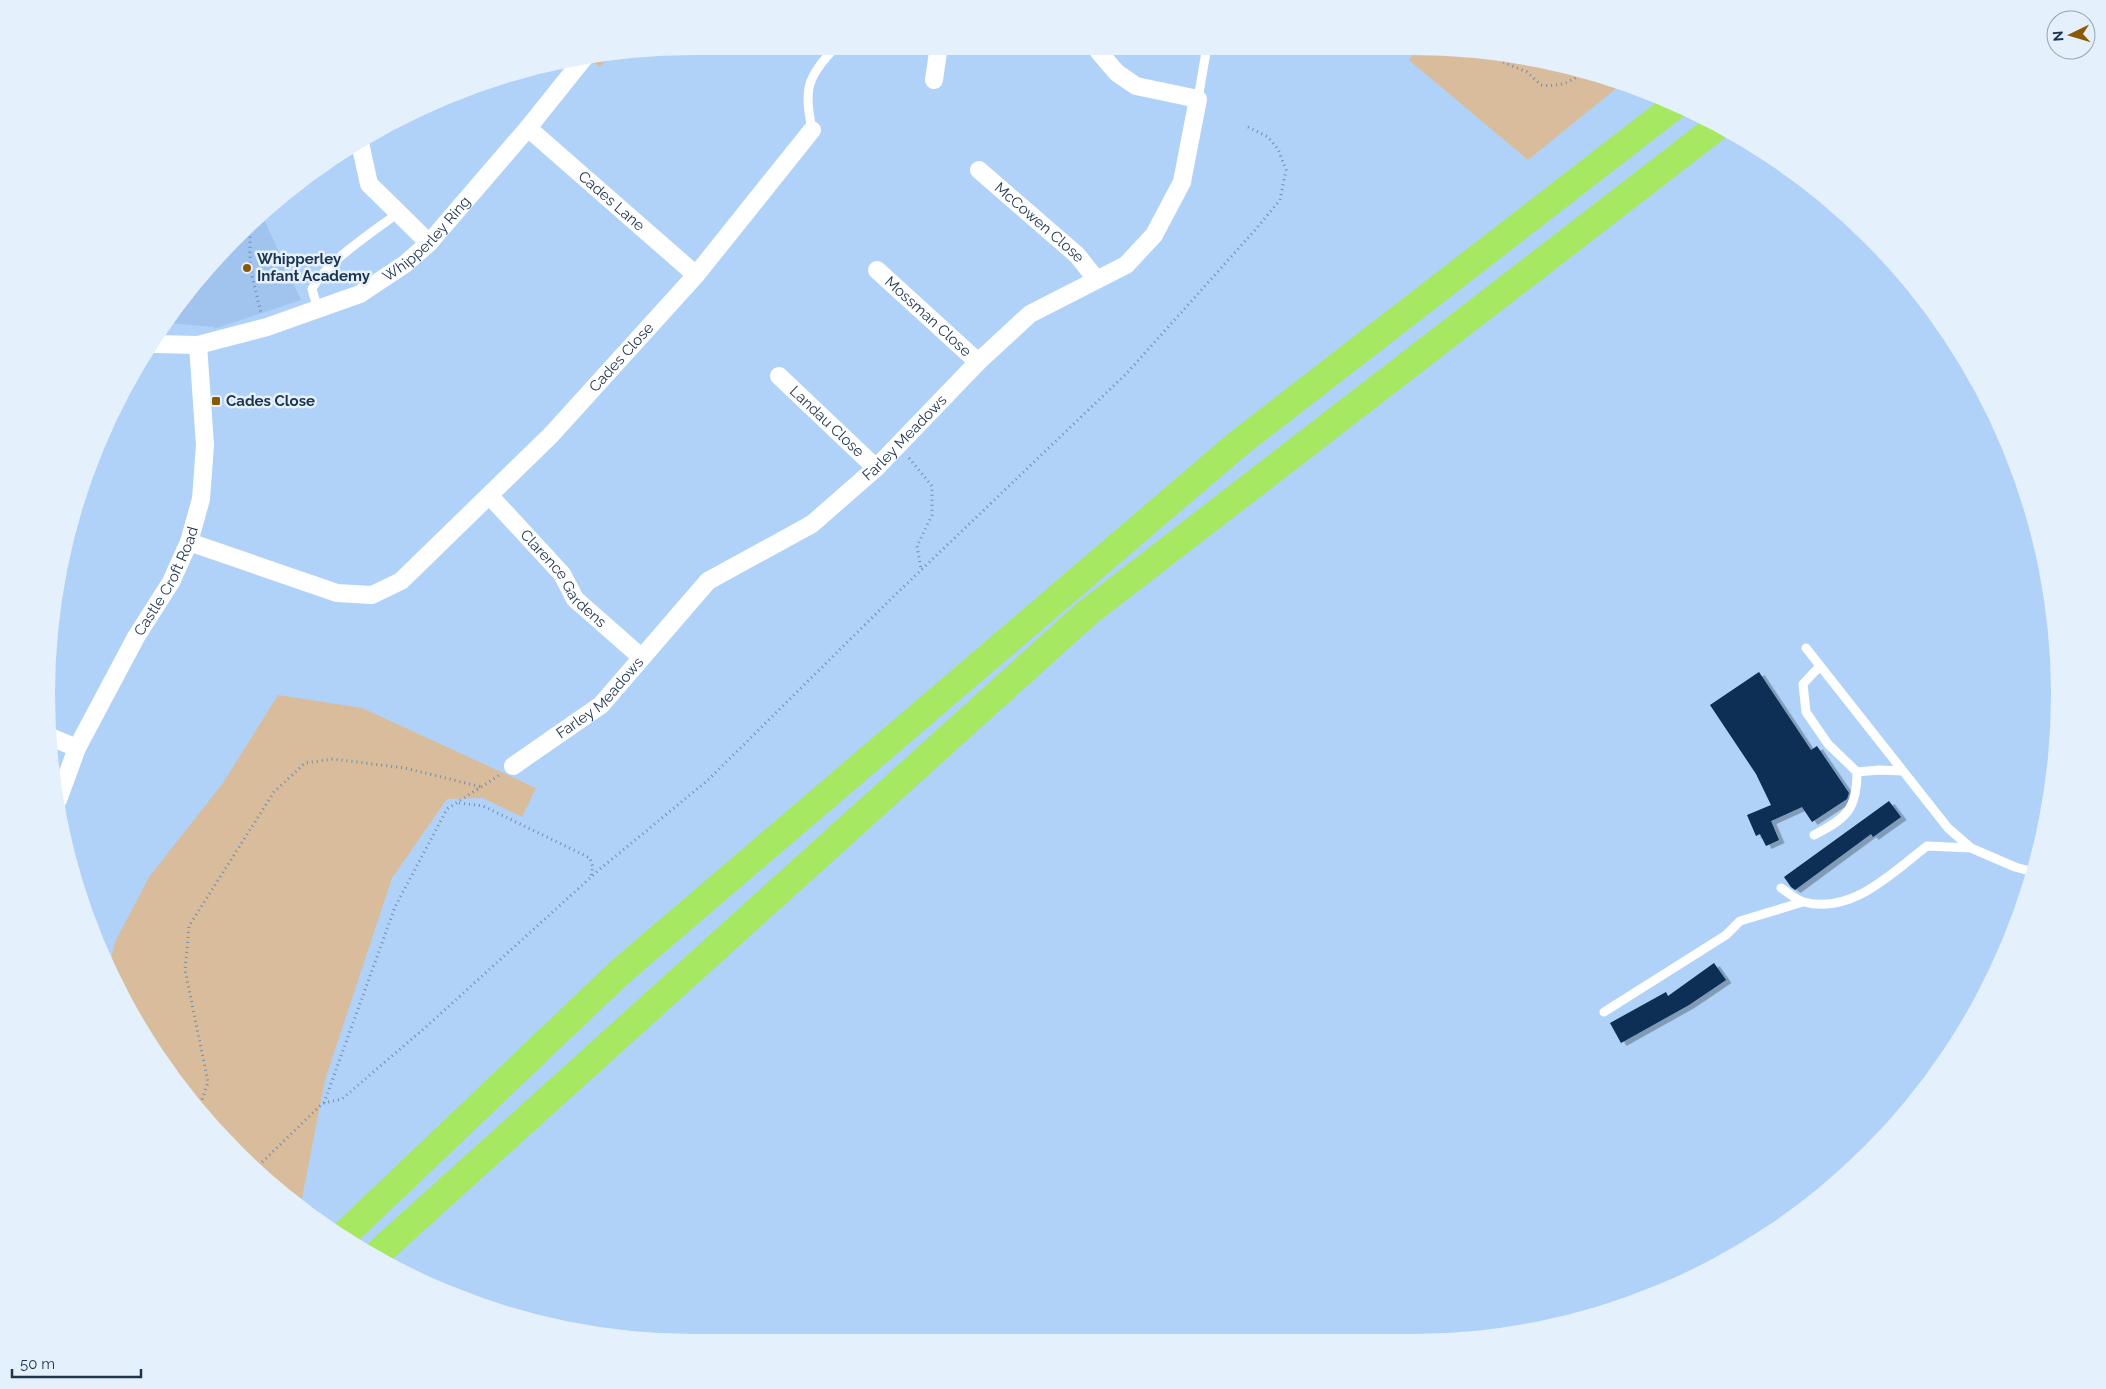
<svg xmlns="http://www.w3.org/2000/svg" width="2106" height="1389" viewBox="0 0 2106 1389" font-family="Raleway,sans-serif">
<defs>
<filter id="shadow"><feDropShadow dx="5.5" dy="3" stdDeviation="0" flood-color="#0004"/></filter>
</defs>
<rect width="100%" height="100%" fill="#b0d2f8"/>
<path fill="#a0c4ed" d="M262,215l39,85 -87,29v-2l-47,-4 13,-23 56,-64z"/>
<path fill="#d8bc9b" d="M612,52l-12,15 -9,-6 5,-6z
M1416,52h80l128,30 -96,78 -119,-100z
M278,695l84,13 174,80 -14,29 -39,-19 -36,1 -55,79 -67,202 -23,118 -4,4 -31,-20 -87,-93 -47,-70 -23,-56 5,-21 34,-65 74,-94z"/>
<path fill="#072f55" filter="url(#shadow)" d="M1759,672l52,78 6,-4 32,47 -2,6 -35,23 -10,-15 -31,14 8,19 -13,6 -6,-12 -4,2 -9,-21 24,-10 -15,-31 -46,-69z
M1889,801l12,16 -28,20 -2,-3 -76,56 -4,-3 -7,-10z
M1714,963l12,17 -37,25 -68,38 -11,-20 56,-31 2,4z"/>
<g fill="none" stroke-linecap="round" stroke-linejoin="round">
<path stroke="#6f8dad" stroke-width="3" stroke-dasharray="1 4" stroke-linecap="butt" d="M1492,52l11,10 24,10 14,13c17,2 29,-2 42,-13
M248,227l2,6v34l11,46
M909,458l23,28v29l-15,31 4,23
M459,803l24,3 107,52 3,9 -2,9
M324,1103l71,-196 52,-98 54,-35
M199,1109l9,-27 -23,-112 4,-44 85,-134 31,-29 28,-4 72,9 77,19
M255,1169l68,-66 19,-4 85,-73 173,-157 108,-89 186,-184 233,-223 129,-144 24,-29 6,-30 -8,-21 -10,-12 -22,-11"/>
<path stroke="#fff" stroke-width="9" d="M1198,99l8,-47
M812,130c-7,-38 -7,-50 19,-78
M318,310l-6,-21c14,-27 61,-57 86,-76
M1806,648l142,180 23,20
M1820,666l-17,18 3,28 22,32 29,28 22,-2 24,1
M1814,835c33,-17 43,-26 43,-63
M1781,888c7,4 15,12 23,14 48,13 89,-30 123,-56l44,2 44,19 18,5
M1604,1012l122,-77 14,-14 63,-19"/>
<g stroke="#fff" stroke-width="18">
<path d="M934,80l4,-28"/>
<path id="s1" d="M528,128l168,147"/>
<path d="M360,143l9,41 60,59"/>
<path id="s2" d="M979,170l98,85 19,24"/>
<path id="s3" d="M877,270l101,92"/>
<path id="s4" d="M155,344l43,1 69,-18 93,-33 45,-30 24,-21 99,-115 56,-70"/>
<path id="s5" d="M779,376l97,92"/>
<path id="s6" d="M490,496l72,78 13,25 66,58"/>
<path id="s7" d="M189,542l148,51 35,2 29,-14 150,-146 145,-160 116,-145"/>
<path d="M48,736l29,12"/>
<path id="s8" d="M513,766l88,-61 107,-124 104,-57 64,-56 102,-106 52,-48 96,-49 28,-30 28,-53 16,-83 -62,-13 -19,-13 -18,-21"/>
<path id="s9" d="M58,800l19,-52 59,-111 35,-55 18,-40 12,-43 4,-54 -7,-100"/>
</g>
<path stroke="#a6e862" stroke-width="28" d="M345,1234l275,-262 619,-529 438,-339
M376,1255l711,-642 631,-487"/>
</g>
<g fill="#8b5903" stroke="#e5f0fd" stroke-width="2">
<circle cx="247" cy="268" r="5"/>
<rect x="211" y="396" width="10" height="10" rx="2.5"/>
</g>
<g text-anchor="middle" stroke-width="5" stroke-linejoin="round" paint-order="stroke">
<g font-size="15" fill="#1d344d" stroke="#e5f0fd">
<text dy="5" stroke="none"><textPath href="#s1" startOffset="111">Cades Lane</textPath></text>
<text dy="5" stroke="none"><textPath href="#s2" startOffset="80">McCowen Close</textPath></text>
<text dy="5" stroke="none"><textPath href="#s4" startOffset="300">Whipperley Ring</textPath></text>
<text dy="5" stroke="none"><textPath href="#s3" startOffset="69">Mossman Close</textPath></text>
<text dy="5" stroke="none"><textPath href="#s7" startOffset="538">Cades Close</textPath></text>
<text dy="5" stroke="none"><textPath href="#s5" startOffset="66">Landau Close</textPath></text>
<text dy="5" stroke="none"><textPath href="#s8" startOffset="516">Farley Meadows</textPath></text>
<text dy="5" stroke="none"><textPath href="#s6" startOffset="111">Clarence Gardens</textPath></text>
<text dy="5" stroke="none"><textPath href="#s9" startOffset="245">Castle Croft Road</textPath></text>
<text dy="5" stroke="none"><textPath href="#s8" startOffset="111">Farley Meadows</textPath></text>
</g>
<g font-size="15" font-weight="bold" fill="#1d344d" stroke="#e5f0fd" text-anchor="start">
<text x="257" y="264">Whipperley<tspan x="257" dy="17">Infant Academy</tspan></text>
<text x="226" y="406">Cades Close</text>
</g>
</g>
<path d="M0 0H2106V1389H0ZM694 55H1412A639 639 0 0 1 2051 694V695A639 639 0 0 1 1412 1334H694A639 639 0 0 1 55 695V694A639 639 0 0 1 694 55Z" fill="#e5f0fd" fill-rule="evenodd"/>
<g transform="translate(2071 35) rotate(265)"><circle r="24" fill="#e5f0fd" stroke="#95a5b7"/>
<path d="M0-4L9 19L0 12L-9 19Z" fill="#8b5903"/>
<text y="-8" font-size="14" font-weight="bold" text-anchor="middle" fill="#1d344d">N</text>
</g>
<path d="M12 1369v8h129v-8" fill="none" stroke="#1d344d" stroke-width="2.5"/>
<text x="20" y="1369" font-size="15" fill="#1d344d" stroke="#e5f0fd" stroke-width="4" paint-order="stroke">50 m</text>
</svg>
